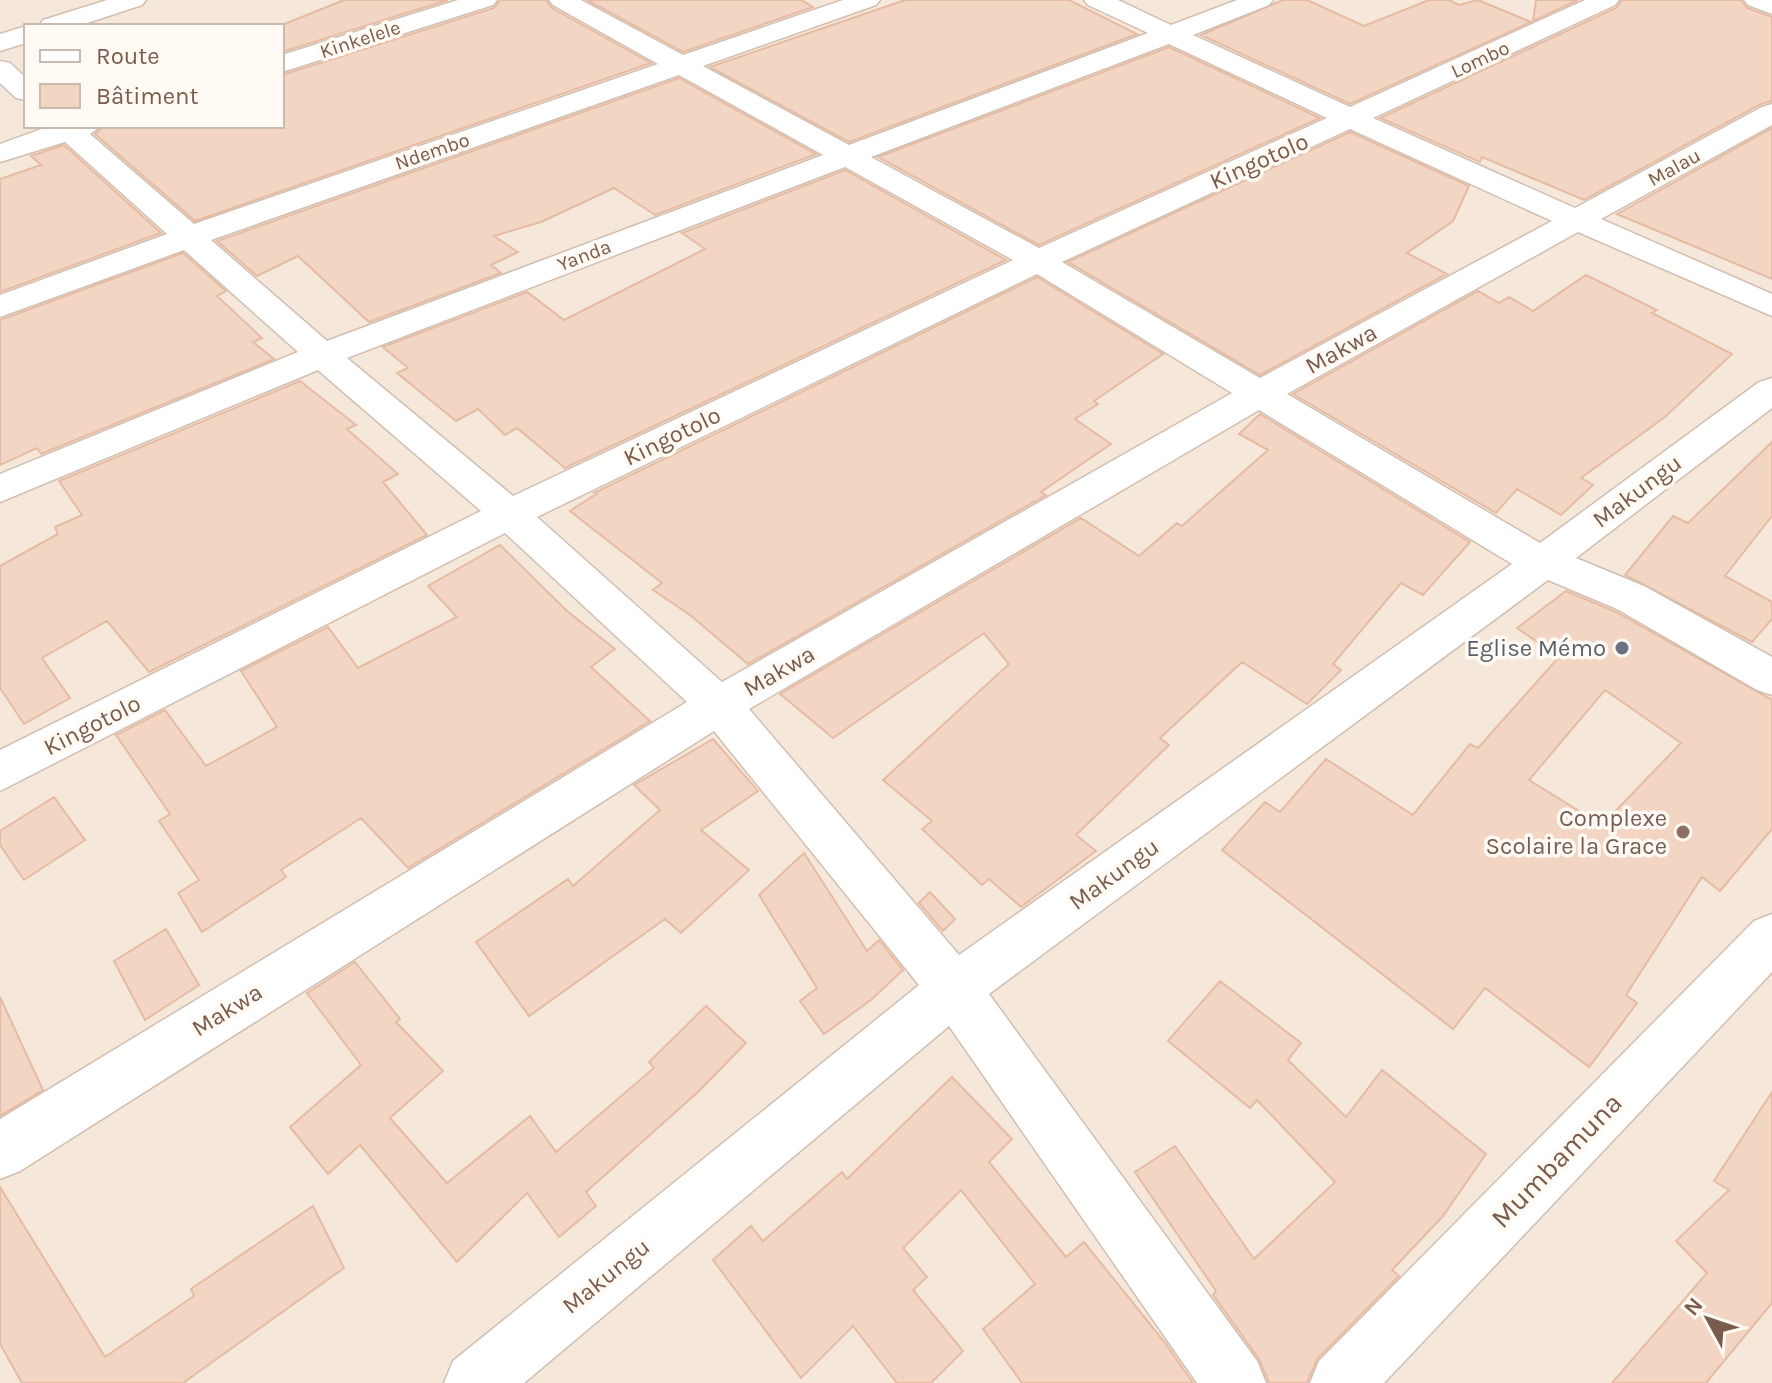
<svg xmlns="http://www.w3.org/2000/svg" width="1772" height="1383" viewBox="0 0 1772 1383" font-family="Karla,sans-serif">
<rect width="100%" height="100%" fill="#fdf6ec"/>
<path fill="#f5e8da" fill-rule="evenodd" d="M0,0h1772v1383h-1772zM26,26h256v100h-256z"/>
<path fill="#f3d5c3" stroke="#e6bba3" stroke-width="2" fill-rule="evenodd" d="M344,0h104l-166,52v-27z
M500,0h46l6,8 99,55 -456,158 -100,-87 9,-8h178v-51l212,-67z
M587,0h214l12,7 -130,45z
M905,0h164l68,34 -288,108 -139,-75z
M1283,0h24l57,26 65,-26h20l10,5 19,-5 53,22 -181,82 -149,-69z
M1536,0h42l-45,21z
M1622,0h119l6,8 25,9v84l-11,3 -177,96 -102,-43 -2,5 -100,-44 236,-110z
M1169,47l151,71 -281,127 -161,-88z
M679,78l137,76 -161,61 -41,-27 -73,34 -47,14 24,16 -27,13 10,8 -132,49 -71,-66 -41,20 -40,-35z
M1772,128v151l-155,-65z
M1350,132l119,54 -16,35 -46,32 40,21 -187,101 -192,-113z
M64,145l97,88 -161,59v-113l41,-14 -10,-9z
M845,170l161,90 -441,208 -48,-40 -12,7 -27,-26 -22,12 -59,-48 11,-5 -25,-21 144,-55 37,28 141,-71 -23,-16z
M183,253l43,38 -9,5 45,42 -9,4 21,17 -233,95 -4,-6 -37,17v-145z
M1586,275l71,35 -5,3 80,41 -67,63 -84,61 12,7 -32,30 -44,-26 -21,24 -203,-119 185,-103 21,12 10,-6 24,14z
M1037,277l126,77 -69,47 4,3 -23,15 36,25 -70,48 5,3 -298,169 -58,-49 -37,-25 9,-7 -92,-72 26,-17 -2,-1z
M300,381l56,44 -9,4 51,45 -15,8 44,53 -278,137 -42,-51 -65,37 28,40 -46,26 -24,-36v-122l58,-32 -3,-7 27,-12 -23,-34z
M1260,414l210,128 -47,53 -22,-12 -68,81 8,6 -34,34 -65,-42 -82,76 9,7 -93,90 20,16 -75,56 -32,-28 -7,6 -60,-56 10,-8 -49,-41 126,-116 -25,-31 -151,105 -53,-44 301,-176 58,38 38,-33 5,3 86,-76 -29,-16z
M1772,442v74l-47,60 47,26v17l-20,23 -127,-67 48,-59 15,7z
M500,545l67,66 48,38 -24,18 59,54 -242,147 -47,-50 -80,52 5,7 -84,55 -24,-39 21,-13 -40,-59 11,-7 -54,-79 49,-25 41,56 71,-39 -36,-56 87,-44 30,41 99,-51 -29,-31z
M1566,591l50,21 156,88v129l-52,62 -18,-14 -76,118 11,8 -48,64 -104,-79 -32,41 -231,-179 43,-48 15,10 46,-53 87,56 57,-71 8,4 81,-91 -42,-29zM1605,690l76,53 -79,82 -73,-45z
M713,739l45,52 -57,39 48,40 -68,63 -16,-14 -136,97 -53,-74 92,-63 5,7 87,-76 -26,-25z
M54,797l31,43 -61,40 -24,-35v-14z
M804,853l63,98 12,-11 24,30 -32,30 -47,34 -24,-33 17,-13 -58,-93z
M930,892l25,27 -12,12 -24,-28z
M166,929l33,56 -54,35 -31,-59z
M355,962l45,57 -4,3 47,49 -53,47 57,65 83,-67 26,36 98,-84 -5,-6 57,-56 40,37 -48,49 -112,100 10,14 -37,31 -32,-44 -70,69 -97,-117 -32,29 -38,-47 71,-62 -54,-72z
M1220,981l81,62 -13,17 58,57 36,-47 104,84 -43,62 -51,54 7,6 -82,83 -10,24h-38l-10,-24 -46,-64 3,-4 -81,-119 40,-26 79,113 81,-77 -78,-82 -7,8 -82,-67z
M0,997l43,93 -43,26z
M952,1077l60,62 -23,23 77,95 18,-15 82,102 27,39h-171l-39,-54 52,-45 -74,-94 -58,58 24,29 -14,13 50,61 -32,32h-34l-44,-57 -52,52 -88,-118 38,-34 12,15 79,-69 5,7z
M1772,1092v211l-66,80h-94l95,-110 -31,-32 53,-51 -15,-9z
M0,1187l105,170 89,-61 -3,-7 122,-83 31,62 -161,115h-161l-22,-39z"/>
<g fill="none" stroke-linecap="round" stroke-linejoin="round">
<g stroke="#d1beb0" stroke-width="3">
<path id="minor" d="M107,0h39l-4,5 -64,21h-39l4,-6z
M458,0h39l-4,5 -211,67v-17z
M549,0h32l102,55 160,-55h37l-4,5 -173,61 146,79 299,-112 -60,-28 -4,-5h34l53,25 66,-25h36l-4,5 -76,30 157,72 235,-107h34l-4,5 -242,113 202,90 187,-101 10,-3v21l-171,94 171,75v22l-194,-84 -291,162 253,149 219,-161 13,-4v30l-196,150 70,29 126,70v38l-15,-5 -140,-81 -69,-29 -559,414 268,367 9,22h-69l-248,-357 -425,357h-80l9,-22 466,-376 -205,-254 -694,440 -20,8v-60l687,-417 -182,-169 -505,258v-41l481,-239 -163,-141 -318,132v-28l298,-122 -114,-102 -184,67v-22l167,-61 -102,-92 -65,20v-18l50,-18h51l-11,8 104,90 464,-160 -105,-59zM1169,44l158,74 -288,130 -168,-91zM679,75l144,80 -496,186 -116,-101zM1350,129l202,92 -292,157 -198,-116zM845,167l168,93 -500,236 -166,-138zM1037,274l195,119 -510,289 -185,-165zM1259,410l253,154 -553,391 -210,-246z
M1744,0h28v14l-24,-9z
M26,26v17l-26,8v-17z
M0,61l10,2 16,15v22l-10,-2 -16,-15z
M1772,914v58l-388,411h-74l9,-22 435,-440z"/>
</g>
<use href="#minor" fill="#fff" fill-rule="evenodd"/>
</g>
<circle fill="#6b7280" stroke="#fffaf3" stroke-width="3" cx="1622" cy="648" r="8"/>
<circle fill="#8d6e63" stroke="#fffaf3" stroke-width="3" cx="1683" cy="832" r="8"/>
<g text-anchor="middle" stroke-width="7" stroke-linejoin="round" paint-order="stroke">
<g font-size="20" fill="#7a5c4d" stroke="#fffaf3">
<text transform="translate(360 39) rotate(-18)" y="7">Kinkelele</text>
<text transform="translate(1480 59) rotate(-25)" y="7">Lombo</text>
<text transform="translate(432 151) rotate(-19)" y="7">Ndembo</text>
<text transform="translate(1674 167) rotate(-29)" y="7">Malau</text>
<text transform="translate(584 255) rotate(-21)" y="7">Yanda</text>
</g>
<g font-size="24" fill="#7a5c4d" stroke="#fffaf3">
<text transform="translate(1259 161) rotate(-24)" y="8">Kingotolo</text>
<text transform="translate(1341 349) rotate(-29)" y="8">Makwa</text>
<text transform="translate(672 436) rotate(-26)" y="8">Kingotolo</text>
<text transform="translate(1637 491) rotate(-37)" y="8">Makungu</text>
<text transform="translate(779 671) rotate(-30)" y="8">Makwa</text>
<text transform="translate(92 725) rotate(-27)" y="8">Kingotolo</text>
<text transform="translate(1114 874) rotate(-36)" y="8">Makungu</text>
<text transform="translate(227 1010) rotate(-32)" y="8">Makwa</text>
<text transform="translate(606 1276) rotate(-39)" y="8">Makungu</text>
</g>
<g font-size="24" fill="#5b616d" stroke="#fffaf3" text-anchor="end">
<text x="1606" y="656">Eglise Mémo</text>
</g>
<g font-size="24" fill="#785e54" stroke="#fffaf3" text-anchor="end">
<text x="1667" y="826">Complexe<tspan x="1667" dy="28">Scolaire la Grace</tspan></text>
</g>
<g font-size="28" fill="#7a5c4d" stroke="#fffaf3">
<text transform="translate(1556 1160) rotate(-46)" y="10">Mumbamuna</text>
</g>
</g>
<rect x="24" y="24" width="260" height="104" fill="#fffaf3" stroke="#cabbb1" stroke-width="2"/>
<rect x="40" y="50" width="40" height="12" fill="#ffffff" stroke="#cabbb1" stroke-width="2"/>
<text x="96" y="64" font-size="24" fill="#7a5c4d">Route</text>
<rect x="40" y="84" width="40" height="24" fill="#f3d5c3" stroke="#cabbb1" stroke-width="2"/>
<text x="96" y="104" font-size="24" fill="#7a5c4d">Bâtiment</text>
<g transform="translate(1708 1319) rotate(310)" stroke="#fffaf3" stroke-width="6" paint-order="stroke">
<path d="M0-6L14 30L0 20L-14 30Z" fill="#7a5c4d"/>
<text y="-12" font-size="22" font-weight="bold" text-anchor="middle" fill="#7a5c4d">N</text>
</g>
</svg>
